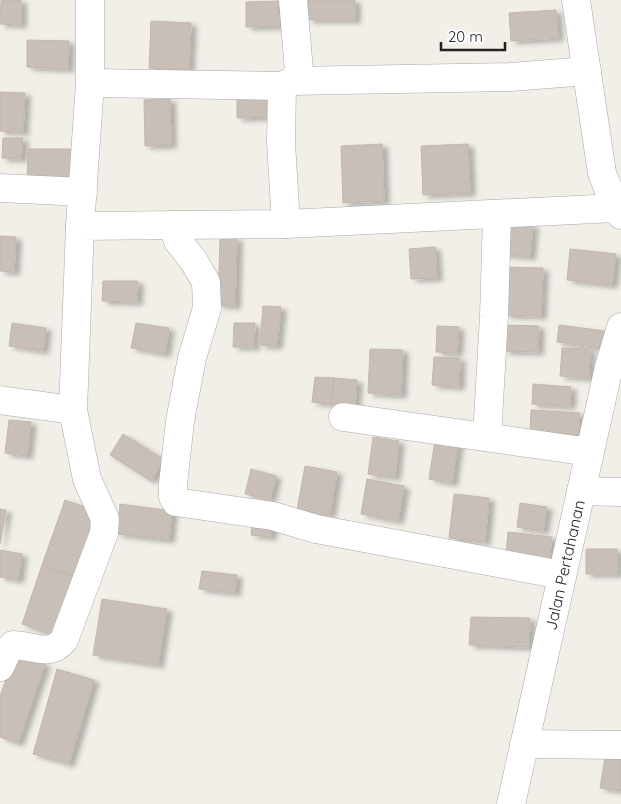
<svg xmlns="http://www.w3.org/2000/svg" width="621" height="804" viewBox="0 0 621 804" font-family="Quicksand,sans-serif">
<defs>
<filter id="shadow"><feDropShadow dx="5.5" dy="3" stdDeviation="2.5" flood-color="#0004"/></filter>
</defs>
<rect width="100%" height="100%" fill="#f2efe9"/>
<path fill="#c7bfb8" stroke="#c4b6ab" filter="url(#shadow)" d="M1,0h20v25l-21,-1z
M308,0h47v20h-47z
M278,1l1,25 -33,1v-25z
M556,10l2,28 -47,3 -2,-28z
M151,21l40,2 -2,47 -40,-2z
M27,40l42,1 -1,28 -41,-2z
M267,90v27l-30,1v-27z
M0,92l25,1 -2,39 -23,-1z
M170,99l1,46 -26,1 -1,-46z
M3,138h20l-2,21 -19,-1z
M382,144l2,57 -41,2 -2,-57z
M468,144l2,49 -47,2 -2,-49z
M28,149h50l-1,32 -50,-1z
M504,223l29,2 -3,32 -29,-3z
M0,236l16,1 -2,35 -14,-1z
M220,238h17l-2,68 -17,-1z
M435,247l2,31 -26,1 -2,-30z
M570,249l46,5 -4,31 -45,-5z
M506,267l37,1 -2,48 -36,-1z
M103,281h35l-1,21 -35,-1z
M263,306l18,1 -4,39 -17,-1z
M12,323l34,5 -3,23 -34,-5z
M136,323l33,5 -4,26 -34,-6z
M234,323h21l-1,24h-21z
M505,325l34,1 -1,26 -34,-1z
M559,325l46,6 -2,17 -46,-6z
M437,326l22,1 -2,26 -21,-1z
M562,348l28,1 -1,29 -29,-2z
M370,349l33,1 -2,45 -33,-2z
M434,357l26,1 -1,29 -27,-2z
M315,377l19,1 -3,26 -19,-2z
M334,378l23,2 -2,26 -24,-2z
M533,384l38,3 -1,19 -38,-2z
M531,410l49,3 -2,22 -48,-4z
M9,420l22,2 -4,34 -22,-3z
M123,434l41,26 -13,21 -41,-26z
M373,437l26,4 -4,36 -27,-3z
M435,440l23,3 -6,40 -23,-4z
M305,466l32,6 -7,43 -33,-5z
M251,469l25,7 -6,24 -25,-6z
M367,479l37,7 -6,35 -37,-7z
M454,494l35,4 -4,44 -36,-4z
M65,500l32,11 -23,65 -32,-11z
M520,503l27,4 -4,24 -26,-4z
M120,504l52,7 -3,29 -52,-6z
M0,509l6,1 -6,34z
M253,517l20,2 -2,18 -20,-2z
M508,532l44,5 -3,24 -43,-5z
M586,549h31v25h-31z
M0,550l22,4 -4,26 -18,-3z
M42,565l32,11 -20,60 -32,-12z
M202,571l35,4 -2,18 -36,-4z
M102,599l65,10 -9,56 -65,-10z
M471,617l59,1 -1,29 -60,-2z
M15,654l30,10 -27,79 -18,-6v-41z
M57,669l37,11 -25,84 -36,-10z
M606,751l15,2v38l-21,-3z"/>
<g fill="none" stroke-linecap="round" stroke-linejoin="round">
<g stroke="#a9a9a9" stroke-width="29">
<g id="minor">
<path d="M576,0l26,173 14,35 5,7"/>
<path d="M293,81l218,-4 76,-6"/>
<path d="M90,83l192,3 11,-5 6,-10 -6,-71"/>
<path d="M282,86l-1,57 5,81"/>
<path d="M0,188l83,4"/>
<path d="M173,225l5,16 15,19 13,22 1,26 -15,50 -12,63 -7,63v13l3,5 97,14 43,13 246,46"/>
<path d="M80,226l10,-143v-83"/>
<path d="M0,400l73,10"/>
<path d="M343,417l247,35"/>
<path d="M487,437l7,-121 3,-101"/>
<path d="M581,491l40,1"/>
<path d="M0,667l8,-17 5,-5c19,0 37,13 51,-5l40,-107 1,-14 -18,-40 -14,-69 7,-184 206,-2 330,-16"/>
<path d="M524,744l97,1"/>
<path id="s1" d="M511,804l98,-437 12,-40"/>
</g>
</g>
<use href="#minor" stroke="#fff" stroke-width="28"/>
</g>
<g text-anchor="middle" stroke-width="4" stroke-linejoin="round" paint-order="stroke">
<g font-size="16" fill="#222" stroke="#fff">
<text dy="6" stroke="none"><textPath href="#s1" startOffset="245">Jalan Pertahanan</textPath></text>
</g>
</g>
<path d="M441 42v8h64v-8" fill="none" stroke="#222222" stroke-width="2.5"/>
<text x="448" y="42" font-size="15" fill="#222222" stroke="#ffffff" stroke-width="4" paint-order="stroke">20 m</text>
</svg>
